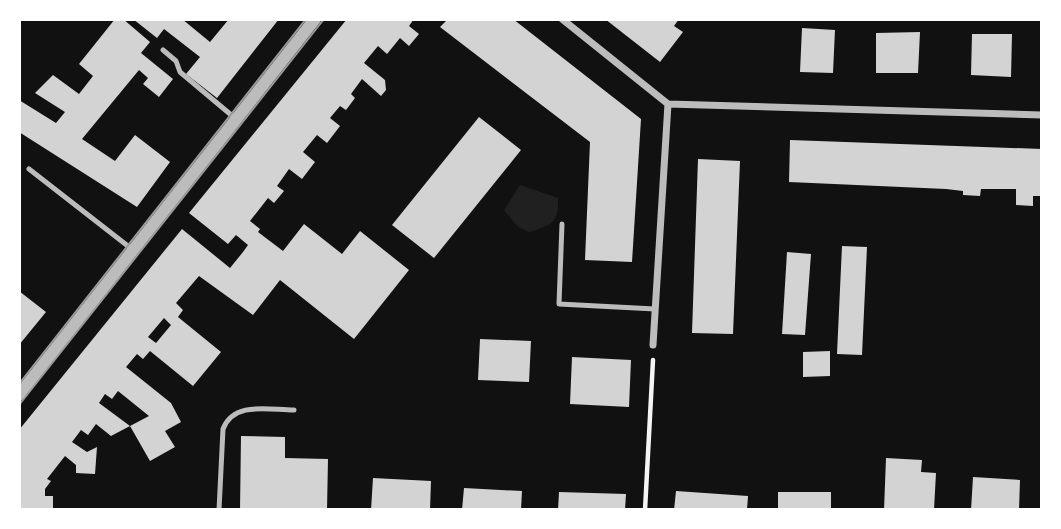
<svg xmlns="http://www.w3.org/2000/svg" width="1061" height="529" viewBox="0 0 1061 529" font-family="'PT Sans',sans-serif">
<rect width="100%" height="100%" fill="#111"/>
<path fill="#202020" d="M520,185l38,13c1,25 -6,27 -29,34l-12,-6 -13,-16z"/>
<path fill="#d3d3d3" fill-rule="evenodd" d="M115,19h8l27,23 -9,11 32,26 -14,18 -16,-13 5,-6 -9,-8 -57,69 33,22 20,-26 35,27 -33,45 -118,-75v-32l37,23 9,-11 -30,-19 18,-18 26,19 14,-18 -14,-12z
M133,19h49l28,23 19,-23h50l-62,79 -31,-24 14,-17 -36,-28 -7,9z
M347,19h67l-5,7 10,8 -10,12 -9,-8 -13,16 -9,-8 -14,17 21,17 1,10 -5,6 -19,-17 -11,15 4,4 -9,12 -6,-4 -10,12 10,8 -13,17 -10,-8 -14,17 12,10 -13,17 -13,-10 -12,17 7,5 -10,12 -6,-5 -18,23 10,8 -2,3 25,19 21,-27 38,30 18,-23 49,39 -55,69 -74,-59 -27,35 -54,-39 -23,27 7,7 -5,7 43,35 -28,34 -43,-35 -7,8 -6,-5 -11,13 45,36 10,19 -16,9 10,16 -25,14 -20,-35 19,-10 -31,-25 -6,8 -7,-5 -6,9 31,23 -19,10 -15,-12 -8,11 -7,-5 -9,12 15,10 10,-5 -2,27 -19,-1v-8l-11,-9 -18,23 4,2 -6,8v7h8v14h-34v-80l163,-201 48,39 13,-16 5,-7 -12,-10 -8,9 -39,-31zM164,318l7,7 -15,18 -8,-6z
M448,19h65l128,100 -9,143 -47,-2 5,-118 -150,-115z
M605,19h74l-5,7 9,6 -23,30z
M802,28l33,2 -2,43 -33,-1z
M920,32l-2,41h-42v-40z
M972,34h40l-1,43 -40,-2z
M479,117l42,33 -87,108 -42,-33z
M790,140l252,9v47h-9v10l-17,-1v-16h-35l-1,7 -17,-1v-4l-17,-2 -157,-7z
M698,159l42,2 -7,173 -41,-1z
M842,246l25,1 -5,108 -25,-1z
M787,252l24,2 -6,81 -23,-1z
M19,291l27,21 -27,33z
M480,339l51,2 -2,41 -51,-2z
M830,351v25l-27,1v-25z
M572,357l59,3 -2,47 -59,-3z
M241,436l44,1v21l43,1 -1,51h-87z
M886,458l36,2 -1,12 15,1 -2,37h-50z
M973,477l47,3 -1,30h-48z
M373,478l58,3 -1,29h-59z
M464,488l58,3 -1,19h-59z
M676,491l72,5 -1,14h-73z
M559,492l67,2 -1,16h-67z
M778,492h53v18h-53z"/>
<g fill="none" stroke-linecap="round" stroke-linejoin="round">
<path stroke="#f5f5f5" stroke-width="4.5" d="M645,510l8,-150"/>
<path stroke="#bcbcbc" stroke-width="5" d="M163,50l13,11 4,11 56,47
M29,169l104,81
M562,224l-3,80 96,5
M219,510l4,-81c11,-28 45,-19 71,-19"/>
<path stroke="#bcbcbc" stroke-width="7" d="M562,19l106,85 374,11
M653,345l15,-241"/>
<path stroke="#bcbcbc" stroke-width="12" d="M19,395l296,-376"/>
<path stroke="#9a9a9a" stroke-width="2" d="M19,384l287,-365
M19,405l305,-386"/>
</g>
<rect width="1061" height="529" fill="none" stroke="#ffffff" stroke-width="42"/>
</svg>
